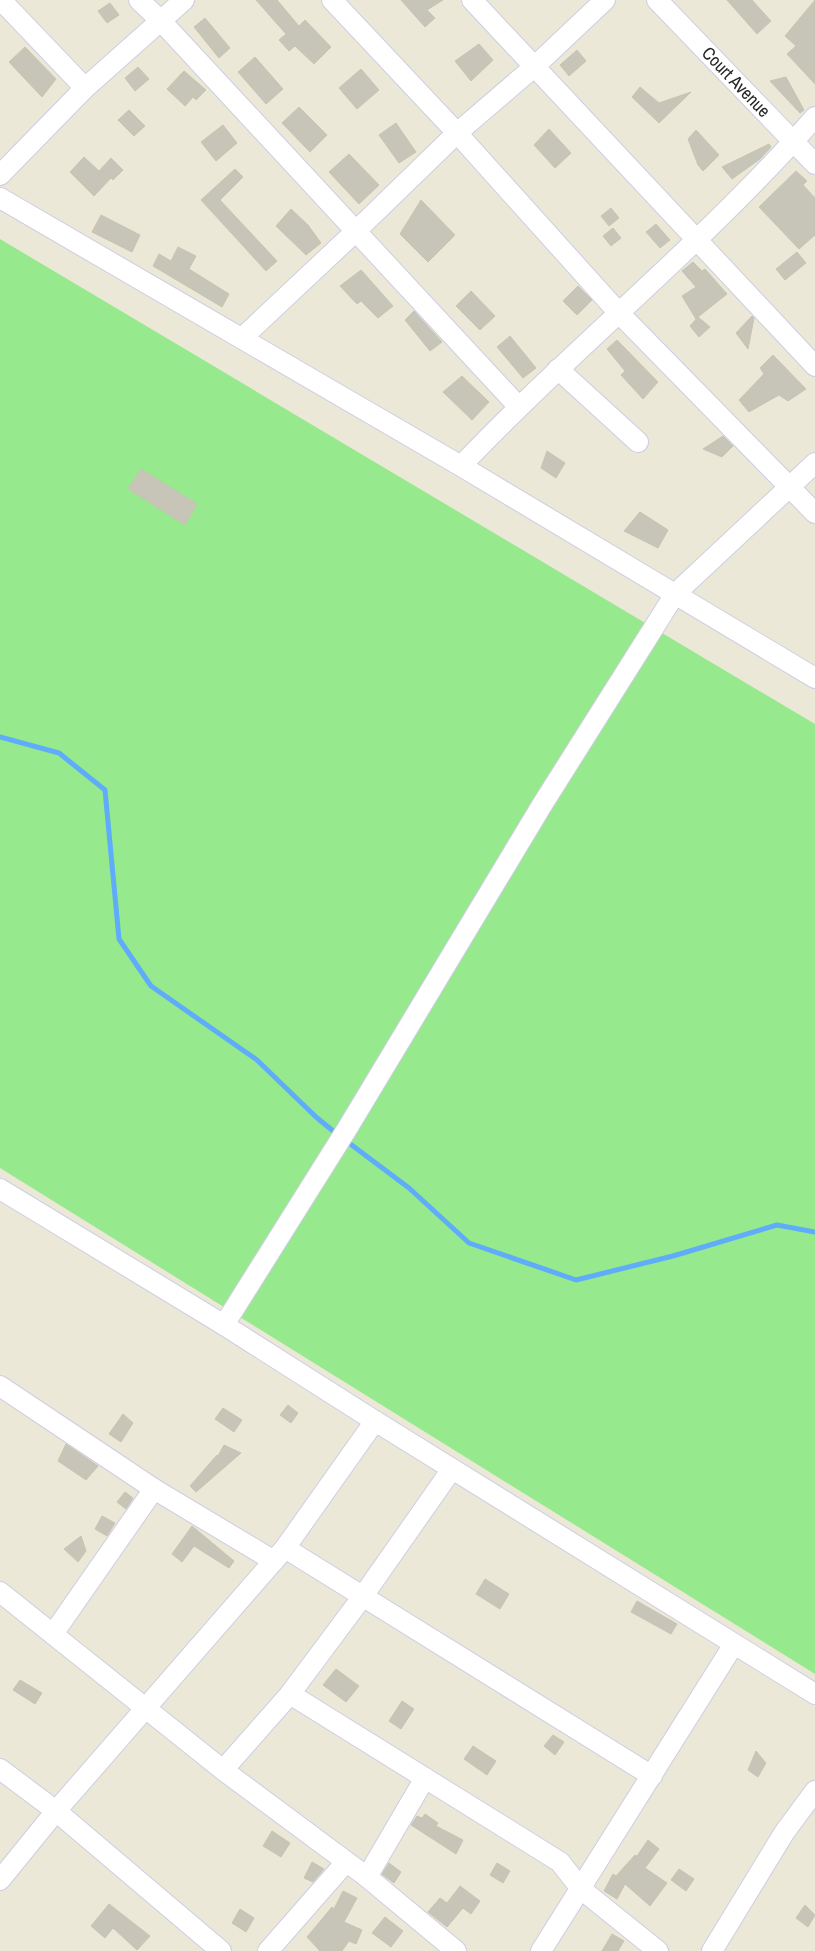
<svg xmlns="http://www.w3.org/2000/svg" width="815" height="1951" viewBox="0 0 815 1951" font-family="'Archivo Narrow',sans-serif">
<rect width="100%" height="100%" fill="#ece8d7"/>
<path fill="#97e98e" d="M0,239l815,485v950l-815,-506z"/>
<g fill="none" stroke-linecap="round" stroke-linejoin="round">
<path stroke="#5facfa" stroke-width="5" d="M0,737l59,16 46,37 14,149 32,47 106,74 59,57 22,18
M345,1140l64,48 60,55 107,37 97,-24 104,-31 38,7"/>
</g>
<path fill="#c7c4b8" stroke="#c7c5b1" d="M256,0h21l22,26 6,-6 26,27 -17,17 -19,-18 -6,5 -10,-11 7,-6z
M401,0h42l-16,10 8,8 -10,9z
M727,0h25l19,21 -14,13z
M815,0v84l-28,-30 9,-8 -11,-10z
M110,3l9,12 -12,8 -9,-12z
M205,18l25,30 -11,10 -25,-31z
M479,44l14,16 -22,21 -16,-20z
M25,47l31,32 -14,18 -33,-35z
M577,50l9,11 -17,15 -9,-11z
M255,57l28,32 -17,15 -28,-32z
M138,67l11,12 -14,12 -10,-13z
M361,69l18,21 -22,19 -18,-21z
M184,71l22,19 -10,10 -3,-3 -8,9 -18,-17z
M786,77l18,33 -4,3 -30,-32z
M640,87l19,16 32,-11 -32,31 -27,-26z
M299,107l28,28 -17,17 -28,-29z
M129,110l16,16 -11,10 -16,-16z
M396,123l20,29 -17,11 -20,-28z
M223,125l14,18 -21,18 -15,-19z
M549,129l22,24 -16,15 -21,-23z
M696,130l23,25 -16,16 -5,-6 -10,-26z
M769,144l2,3 -11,12 -28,20 -10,-12z
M349,154l30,31 -20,19 -30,-32z
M84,157l15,14 12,-13 12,12 -10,10 -2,-2 -17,18 -24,-24z
M235,169l8,8 -23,23 57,61 -11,10 -65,-71z
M796,171l11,10 -4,4 12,13v37l-16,14 -40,-42z
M421,200l34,35 -27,27 -28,-28z
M611,208l8,10 -10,8 -8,-10z
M291,209l17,16 13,18 -15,12 -30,-29z
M101,215l39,20 -8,17 -40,-20z
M656,224l14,16 -10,8 -14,-16z
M613,228l8,10 -10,8 -8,-10z
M178,247l18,9 -7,13 40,25 -7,13 -69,-41 6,-12 12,7z
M797,252l9,11 -21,17 -9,-11z
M693,262l9,9 3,-2 22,25 -29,23 12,10 -11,10 -9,-11 8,-9 -2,2 -14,-23 14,-9 -14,-16z
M361,270l32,36 -15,12 -17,-17 -4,3 -17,-18z
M578,286l14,14 -15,15 -14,-14z
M471,291l24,25 -15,14 -24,-24z
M414,311l28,31 -12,9 -25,-31z
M752,316l2,2 -6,31 -12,-16z
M510,336l26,32 -13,10 -26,-31z
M617,340l41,42 -15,17 -22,-24 4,-4 -18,-22z
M773,355l33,34 -18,12 -9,-6 -30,17 -10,-12 25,-26 -4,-6z
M462,376l27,26 -17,18 -29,-28z
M723,436l10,10 -11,11 -19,-8z
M547,451l18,12 -9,15 -15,-10z
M141,469l56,35 -12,21 -57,-36z
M640,512l28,18 -10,18 -34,-17z
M288,1405l10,8 -7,10 -11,-8z
M223,1408l19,12 -8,12 -19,-13z
M123,1414l10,9 -12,19 -12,-8z
M66,1444l32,22 -12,14 -28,-19z
M224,1445l17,8 -45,39 -6,-6 27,-31 1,1z
M125,1492l8,6 -7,11 -9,-7z
M102,1516l13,7 -8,13 -12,-7z
M192,1526l42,35 -5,7 -35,-22 -12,16 -10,-8z
M81,1536l5,15 -8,11 -14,-13z
M485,1579l24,15 -9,15 -24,-15z
M637,1601l40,23 -6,10 -40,-22z
M336,1669l23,17 -13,16 -23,-17z
M20,1680l22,13 -7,11 -22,-14z
M402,1701l12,8 -13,20 -12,-8z
M553,1735l11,7 -9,13 -11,-9z
M473,1746l23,15 -9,14 -23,-16z
M756,1751l10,12 -8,14 -10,-7z
M425,1814l13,9 -2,3 27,14 -7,14 -45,-29 6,-9 5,2z
M272,1831l18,12 -9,14 -18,-11z
M648,1840l11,9 -14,19 22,15 -17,23 -25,-22 -8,15 -13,-8 9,-17 3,2 19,-21 2,1z
M312,1862l12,7 -11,13 -9,-4z
M389,1863l12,9 -7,11 -12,-9z
M497,1863l13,8 -7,12 -13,-8z
M679,1869l15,10 -8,12 -15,-11z
M460,1886l20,15 -9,13 -8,-6 -16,19 -19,-15 12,-14 7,5z
M343,1891l14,7 -13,24 18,8 -6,14 -7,-3 -7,10h-22l-13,-14 25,-30 2,2z
M109,1904l41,32 -13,14 -24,-22 -8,10 -14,-12z
M805,1905l10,10 -7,12 -12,-9z
M240,1909l14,9 -8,14 -14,-9z
M385,1917l18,14 -12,16 -19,-14z
M612,1934l12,7 -6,10h-16z"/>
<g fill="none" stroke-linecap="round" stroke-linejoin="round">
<g stroke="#cecde3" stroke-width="22">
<g id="minor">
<path d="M1,0l84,88"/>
<path d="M139,0l22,21 357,385"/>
<path d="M332,0l125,133 161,179 197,201"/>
<path d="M472,0l343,366"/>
<path id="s1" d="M657,0l158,164"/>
<path d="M0,175l85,-87 99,-88"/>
<path d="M0,198l461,268 354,212"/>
<path d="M242,338l114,-107 101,-98 77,-66 71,-67"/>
<path d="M558,369l80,73"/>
<path d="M461,466c114,-120 245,-224 354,-349"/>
<path d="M0,1189l224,136 151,96 440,273"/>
<path d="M224,1325l123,-196 195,-324 133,-211 140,-131"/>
<path d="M0,1386l154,103 120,72"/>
<path d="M285,1548l367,228"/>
<path d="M0,1592l223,178 144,107 89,74"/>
<path d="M53,1634l101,-145"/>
<path d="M290,1694l270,168 21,27 77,62"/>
<path d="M0,1769l56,42 165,140"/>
<path d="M223,1770l67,-76 73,-98 89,-127"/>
<path d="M367,1877l58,-99"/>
<path d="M0,1880l56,-69 229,-263 90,-127"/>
<path d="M268,1951l78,-89"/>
<path d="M541,1951l193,-307"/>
<path d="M712,1951l72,-118 31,-42"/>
</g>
</g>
<use href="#minor" stroke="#fff" stroke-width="20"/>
</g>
<g text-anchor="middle" stroke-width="4" stroke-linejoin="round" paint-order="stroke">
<g font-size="18" fill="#282828" stroke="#fff">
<text dy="6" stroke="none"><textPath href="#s1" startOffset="114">Court Avenue</textPath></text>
</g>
</g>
</svg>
